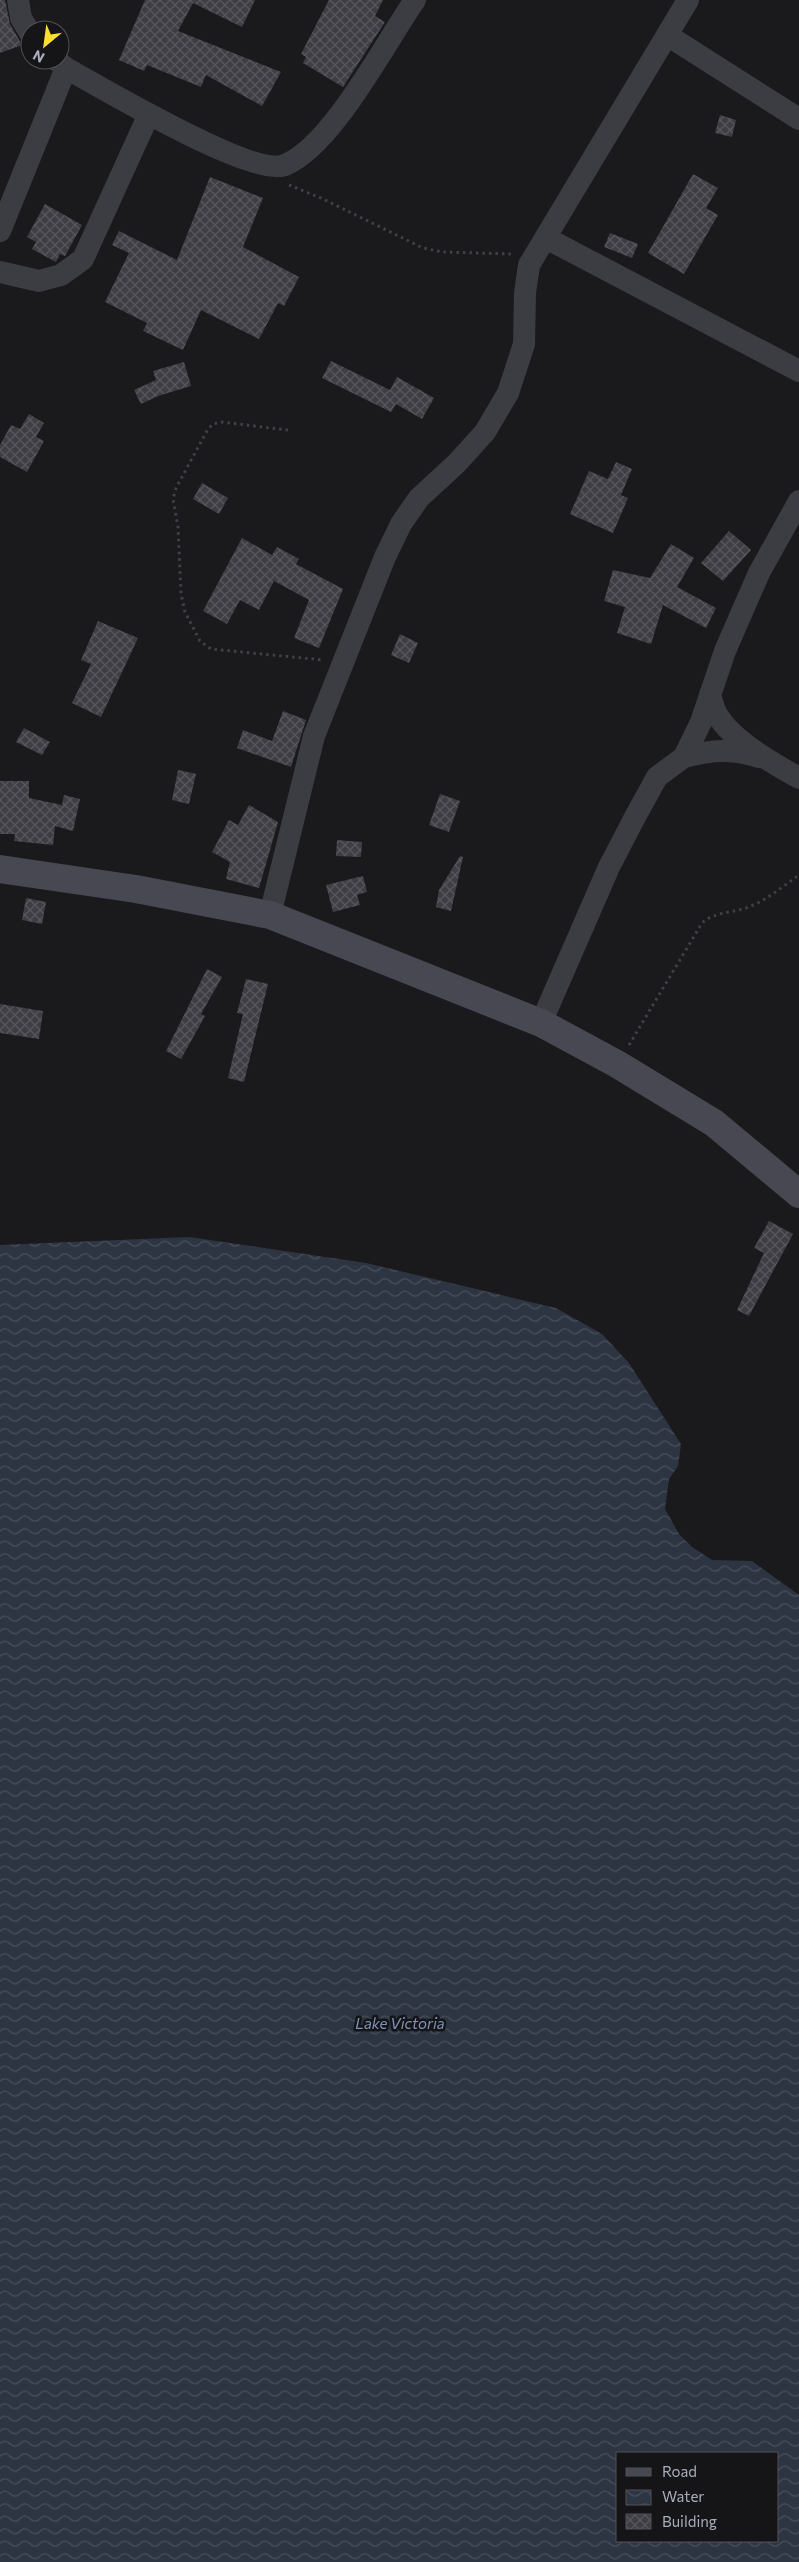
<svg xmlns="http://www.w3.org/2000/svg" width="799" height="2562" viewBox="0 0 799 2562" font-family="Commissioner,sans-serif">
<defs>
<pattern id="water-waves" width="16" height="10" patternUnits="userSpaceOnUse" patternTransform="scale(1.25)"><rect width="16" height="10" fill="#2d3542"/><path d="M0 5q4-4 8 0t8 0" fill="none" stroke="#49505b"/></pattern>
<pattern id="building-cross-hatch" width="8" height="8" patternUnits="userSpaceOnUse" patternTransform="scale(1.25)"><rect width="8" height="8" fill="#3e3e44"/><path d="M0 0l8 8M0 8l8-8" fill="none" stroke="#57575d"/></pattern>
</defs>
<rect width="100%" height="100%" fill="#1a191c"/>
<path fill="url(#water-waves)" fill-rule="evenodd" d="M189,1237l177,26 190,45 46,26 27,29 52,81 -3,22 -9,13 -4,30 14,25 13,13 20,13 40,1 47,34v967h-799v-1317zM618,2453h160v88h-160z"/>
<path fill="url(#building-cross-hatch)" d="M0,0h5l5,24 12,21 -22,8z
M145,0h110l-13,27 -49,-24 -15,28 103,41 -19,34 -56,-31 -5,12 -54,-22 -3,6 -25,-11z
M329,0h54l-8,16 10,6 -42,65 -40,-24 3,-6 -5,-3z
M720,115l16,5 -4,17 -17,-4z
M693,174l25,14 -12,20 12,7 -34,59 -36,-21z
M210,177l53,21 -20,49 56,30 -15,29 -6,-3 -19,36 -58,-29 -18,40 -40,-19 4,-8 -42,-21 24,-49 -17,-8 7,-14 58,29z
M45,204l37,21 -17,31 -5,-2 -4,8 -24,-13 4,-7 -9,-5z
M610,233l28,11 -6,14 -28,-11z
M331,361l59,29 7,-13 37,21 -12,21 -26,-15 -5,8 -69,-34z
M184,362l7,24 -33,10 -17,8 -7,-14 22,-10 -3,-9z
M29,414l15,9 -8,14 8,4 -17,31 -27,-15v-12l11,-20 9,4z
M616,462l16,7 -11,26 7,3 -15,35 -43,-19 19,-43 19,8z
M202,483l26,15 -9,16 -26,-15z
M729,531l22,19 -28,31 -22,-18z
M242,538l30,17 5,-8 22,12 -3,5 47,25 -24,59 -25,-10 15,-38 -35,-19 -15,29 -19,-10 -13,24 -24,-13z
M671,544l23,14 -17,29 39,21 -10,20 -43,-23 -12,39 -34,-11 8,-26 -21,-6 9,-31 37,8z
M98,621l40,17 -37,79 -29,-14 19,-39 -10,-4z
M400,634l18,9 -9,20 -18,-8z
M283,711l23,9 -15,47 -54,-19 6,-18 29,11z
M24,728l26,14 -8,13 -26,-13z
M178,770l18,4 -7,30 -17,-4z
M0,781h29v17l33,7 2,-10 16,4 -7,32 -18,-5 -2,19 -39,-4 1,-7h-15z
M440,794l20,7 -11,31 -20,-7z
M249,805l29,17 -19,66 -33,-9 4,-17 -18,-10 17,-32 9,5z
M337,840l25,2 -1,15 -25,-1z
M460,856l3,1 -12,54 -15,-4 3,-17z
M363,876l4,16 -10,3 3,10 -27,7 -7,-27z
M26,898l20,4 -4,22 -20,-4z
M207,969l15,8 -21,37 4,2 -24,43 -15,-8z
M246,979l22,5 -24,98 -16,-4 15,-64 -6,-1z
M0,1004l43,7 -4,28 -39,-6z
M769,1221l24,13 -44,82 -12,-6 27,-57 -10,-5z"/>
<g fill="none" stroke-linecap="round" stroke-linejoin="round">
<path stroke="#404048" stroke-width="3" stroke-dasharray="2.5 4" stroke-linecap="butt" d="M289,185l32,13 102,50 19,4 69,2
M288,430l-67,-8 -8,2 -5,5 -32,59 -3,11 5,28 3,67 4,18 15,29 11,8 112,11
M629,1045l73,-122c12,-11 29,-10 44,-15 20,-7 36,-21 53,-33"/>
<path stroke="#3c3c43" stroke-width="22" d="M18,0l3,18 9,15
M667,35l132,84
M56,60l10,8c34,19 188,110 219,97 47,-19 100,-122 130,-165
M0,231l66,-163
M546,238l253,133
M0,272l39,9 22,-6 22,-16 66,-145
M710,694c2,7 4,16 8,22 15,25 56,48 81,62
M684,757c28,-7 47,-9 75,0
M270,915l44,-179 71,-179 16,-33 18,-26 38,-35 28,-31 23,-39 16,-49 1,-51 4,-28 159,-265
M541,1023l68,-156 26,-50 22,-40 27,-20 17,-35 24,-71 34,-78 40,-72"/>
<path stroke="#474851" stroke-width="28" d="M0,869l136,20 134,26 271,108 76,41 97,59 85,71"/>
</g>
<g text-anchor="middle" stroke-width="5" stroke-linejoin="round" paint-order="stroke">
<g font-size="15" font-style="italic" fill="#7f94ba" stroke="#151417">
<text x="400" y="2029">Lake Victoria</text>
</g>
</g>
<rect x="616" y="2452" width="162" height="90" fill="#151417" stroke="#515159"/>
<rect x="626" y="2468" width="25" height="8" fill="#474851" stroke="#515159"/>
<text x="662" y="2477" font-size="15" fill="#aaadbd">Road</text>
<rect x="626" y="2490" width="25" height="15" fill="url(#water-waves)" stroke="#515159"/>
<text x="662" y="2502" font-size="15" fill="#aaadbd">Water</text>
<rect x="626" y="2514" width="25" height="15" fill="url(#building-cross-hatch)" stroke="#515159"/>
<text x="662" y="2527" font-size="15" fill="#aaadbd">Building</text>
<g transform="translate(45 45) rotate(209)"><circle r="24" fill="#151417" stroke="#515159"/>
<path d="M0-4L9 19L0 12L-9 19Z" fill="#ffdf2e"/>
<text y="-8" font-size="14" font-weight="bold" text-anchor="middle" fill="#aaadbd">N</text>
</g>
</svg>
